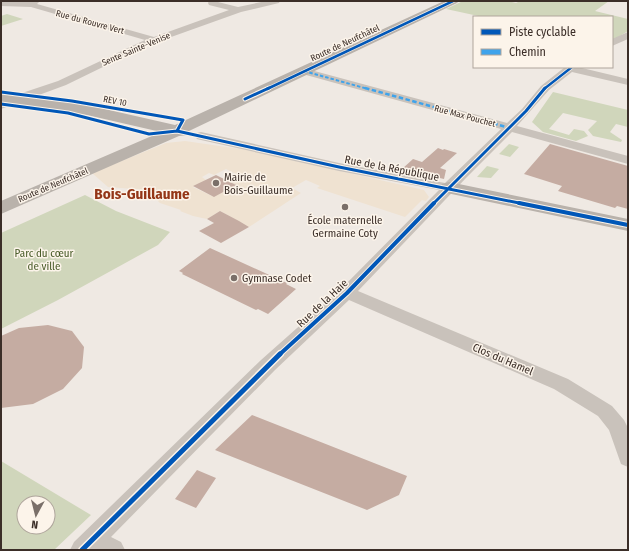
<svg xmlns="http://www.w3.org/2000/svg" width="629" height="551" viewBox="0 0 629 551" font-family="'Fira Sans Condensed',sans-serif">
<rect width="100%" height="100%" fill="#efe9e3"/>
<path fill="#d0d6bb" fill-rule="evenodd" d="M463,1h45l8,2 4,-2h89l-14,10 33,8v12l-16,10v-24h-129l-37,-8z
M7,14l16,5 -22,7v-10z
M553,92l75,18v17l-12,-3 -6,8 12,8 -1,2 -28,-6 -5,-6 9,-9 -34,-8 -14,16 20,6 5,-6 10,2 4,5 -12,5 -33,-9 -11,-10z
M509,144l10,3 -9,10 -11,-3z
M487,166l12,3 -8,9 -14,-1z
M85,195l31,16 54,21 -12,13 -100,55 -57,29v-96z
M1,461l90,54 -37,35h-53zM24,503h24v24h-24z"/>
<path fill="#efe2d1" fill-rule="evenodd" d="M185,141l62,9 177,40 5,7 -3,4 -4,-1 -17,17 -88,-29 3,-2 -14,-6 -14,8 9,5 -52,34 -29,-16 -13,8 -14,-3 -13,-5 1,-1 -21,-7 -14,-13 -38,-3 -16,-14 74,-30zM226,169l12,6 -11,6 9,4 -10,6 -8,-4 -1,6 -5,3 -19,-9 13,-7 -4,-3 7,-4 5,2z"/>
<path fill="#c5aca2" d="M550,144l78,22v43l-11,-3 -2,2 -57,-17 4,-5 -38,-12z
M438,148l5,2 1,-1 13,4 -17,15 6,2 -2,9 -42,-10 11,-10 9,3z
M216,175l20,10 -22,12 -21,-11z
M220,211l19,10 10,6 -28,16 -22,-12 15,-8 -7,-4z
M210,248l77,35 -1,1 10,5 -28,25 -10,-5 -2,1 -74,-36 1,-1 -4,-2z
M48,325l24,6 12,16 -2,21 -19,21 -30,15 -32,4v-72l18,-8z
M252,415l155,61 -8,19 -32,15 -152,-60z
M197,470l19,8 -20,30 -21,-9z"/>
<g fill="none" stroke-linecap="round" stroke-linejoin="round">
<path fill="#c9c2bb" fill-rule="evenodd" d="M31,1h9l-3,3 117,33 75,-27 -20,-5 -1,-2 1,-2h5l24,6 28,-6h14l-1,2 -38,9 -95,34 -80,39 -65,24v-7l24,-10 33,-11 87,-41 -114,-33 -30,-1v-4h28z
M628,32v7l-16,7v-7z
M565,67h13l50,12v6l-56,-13 -23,18 -32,36 111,30v8l-116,-32 -46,46 -108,113 210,88 44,27 12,14 4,8v39l-7,-3 -12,-34 -11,-14 -44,-27 -205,-89 -74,70 -164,167 10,5 4,8h-55l4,-8 187,-182 80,-71 98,-99 -100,-19 -138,-31 -4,-1 -2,-3 2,-3 4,-1 138,31 106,20 56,-54 -202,-56 -1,-2 1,-2h8l200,54 15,-14 19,-23z"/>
<path fill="#b9b2ab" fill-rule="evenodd" d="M444,1h15l-2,2 -268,128 -1,4 -9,1 -178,78v-13l160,-69 -74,-17 -86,-12v-10l86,12 88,20z
M449,182l179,37v12l-186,-39 -2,-4 2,-4z"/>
<path stroke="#3fa3eb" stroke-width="2" stroke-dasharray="3.5 2" stroke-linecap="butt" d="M304,71l64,18"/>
<path stroke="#3fa3eb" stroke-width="2.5" stroke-dasharray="4.5 2.5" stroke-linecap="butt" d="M365,88l145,40"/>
<g stroke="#fcf4ea" stroke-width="4">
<path id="cycleway-far3" d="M267,89l186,-88
M544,89l28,-22"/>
</g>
<g stroke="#fcf4ea" stroke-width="5">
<path id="cycleway-far2" d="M1,92l71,9 111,19 -6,11
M245,99l24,-11
M1,104l67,9 81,21 28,-3 162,36 185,37
M433,204l93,-93 19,-23"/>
</g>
<g stroke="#fcf4ea" stroke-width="6">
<path id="cycleway-far1" d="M519,203l109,22
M279,355l68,-62 87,-90"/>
</g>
<g stroke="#fcf4ea" stroke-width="8">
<path id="cycleway" d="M82,550l198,-196"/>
</g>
<use href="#cycleway-far3" stroke="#0057b8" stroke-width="2.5"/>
<use href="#cycleway-far2" stroke="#0057b8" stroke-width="3"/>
<use href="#cycleway-far1" stroke="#0057b8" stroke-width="4"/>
<use href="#cycleway" stroke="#0057b8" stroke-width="5"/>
</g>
<g fill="#7a6f69" stroke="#fcf4ea" stroke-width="1.5">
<circle cx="216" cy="183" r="4"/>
<circle cx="345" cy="207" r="4"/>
<circle cx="234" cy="278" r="4"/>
</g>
<g text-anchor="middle" stroke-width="3" stroke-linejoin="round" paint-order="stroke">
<g font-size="9" fill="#3b2e28" stroke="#fcf4ea">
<text transform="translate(90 22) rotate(15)" y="3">Rue du Rouvre Vert</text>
<text transform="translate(345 43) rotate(-25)" y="3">Route de Neufchâtel</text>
<text transform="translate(136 49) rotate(-23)" y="3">Sente Sainte-Venise</text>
<text transform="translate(115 101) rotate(11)" y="3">REV 10</text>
<text transform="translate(465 116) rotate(15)" y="3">Rue Max Pouchet</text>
<text transform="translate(53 185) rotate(-23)" y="3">Route de Neufchâtel</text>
</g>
<g font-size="11" fill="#3b2e28" stroke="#fcf4ea">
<text transform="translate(392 168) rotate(11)" y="4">Rue de la République</text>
<text transform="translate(322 303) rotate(-43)" y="4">Rue de la Haie</text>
<text transform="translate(503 359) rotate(23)" y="4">Clos du Hamel</text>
</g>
<g font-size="11" fill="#3b2e28" stroke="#fcf4ea" text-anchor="start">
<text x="224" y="181">Mairie de<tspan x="224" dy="13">Bois-Guillaume</tspan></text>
<text x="345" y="224" text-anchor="middle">École maternelle<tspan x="345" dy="13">Germaine Coty</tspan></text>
<text x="242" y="282">Gymnase Codet</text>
</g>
<g font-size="11" fill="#495c29" stroke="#fcf4ea">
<text x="44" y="257">Parc du cœur<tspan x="44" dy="13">de ville</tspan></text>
</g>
<g font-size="15" font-weight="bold" fill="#943617" stroke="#fcf4ea">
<text x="142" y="199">Bois-Guillaume</text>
</g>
</g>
<rect width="629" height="551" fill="none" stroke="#3b2e28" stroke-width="4"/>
<rect x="473" y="16" width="140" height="52" fill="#fcf4ea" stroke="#afa59c"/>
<rect x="481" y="29" width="20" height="6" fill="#0057b8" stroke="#afa59c"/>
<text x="509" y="36" font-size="12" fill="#3b2e28">Piste cyclable</text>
<rect x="481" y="49" width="20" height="6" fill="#3fa3eb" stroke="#afa59c"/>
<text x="509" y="56" font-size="12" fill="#3b2e28">Chemin</text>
<g transform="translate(36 515) rotate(187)"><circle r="19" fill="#fcf4ea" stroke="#afa59c"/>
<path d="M0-3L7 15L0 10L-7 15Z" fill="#7a6f69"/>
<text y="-6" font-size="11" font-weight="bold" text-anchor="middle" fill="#3b2e28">N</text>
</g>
</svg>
